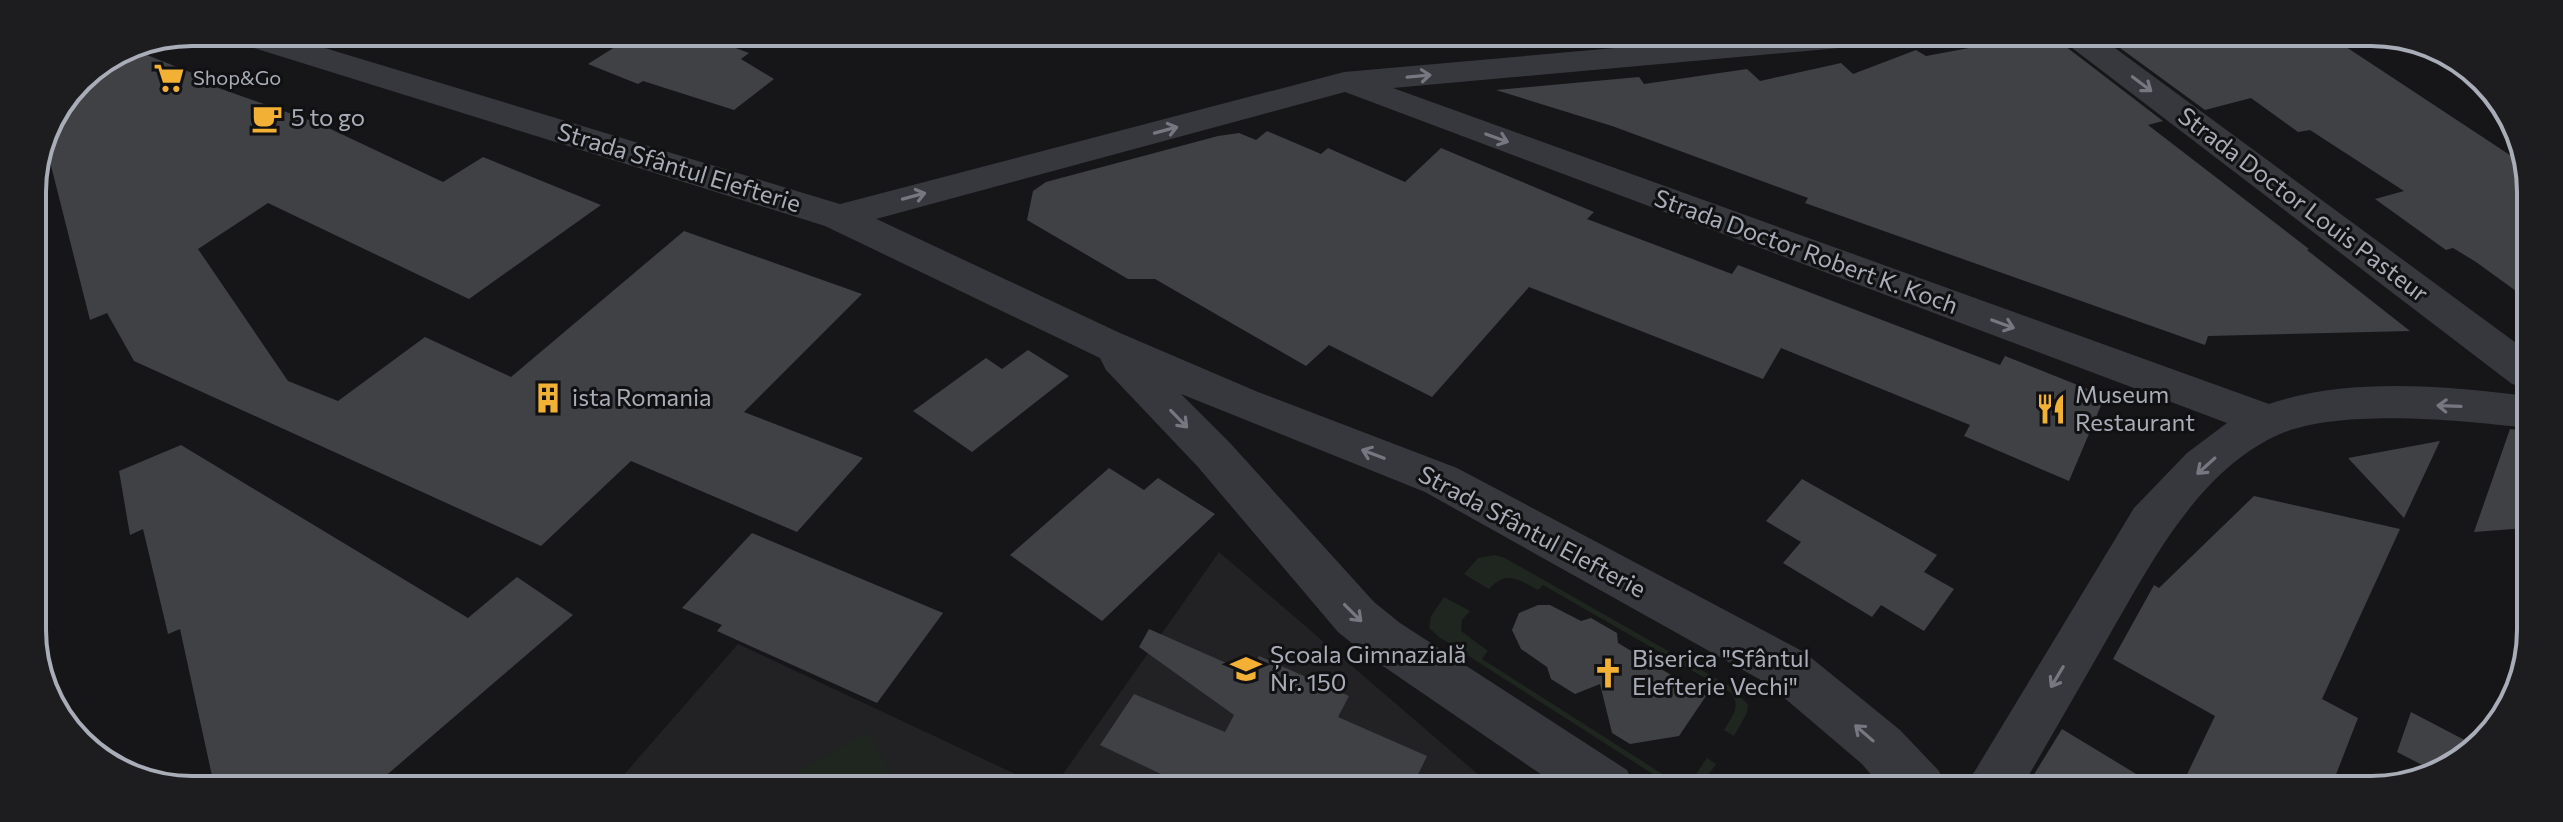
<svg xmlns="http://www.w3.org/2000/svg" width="2563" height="822" viewBox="0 0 2563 822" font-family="Commissioner,sans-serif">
<rect width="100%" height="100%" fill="#161618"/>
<path fill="#222225" d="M1219,552l275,236 -440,-1z
M738,644l305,143 -429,-1z"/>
<path fill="#1e261f" d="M1495,555l10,3 228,130 15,17 -1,8 -13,23 -10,-6c7,-13 18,-23 7,-37l-188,-108 -5,5c-20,-11 -32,-20 -49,-1l-25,-15 14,-16z
M1444,597l26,14 -8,9 -1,11 27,20 -6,8 182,116 18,6 14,-7 11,-16 9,6c-12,18 -22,30 -46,21l-231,-148 -10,-9 2,-12z
M867,732l33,54h-127z"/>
<path fill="#404145" d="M637,33h58l54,20 -8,6 33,20 -40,31 -91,-29 -5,3 -50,-20z
M2028,37h32l5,9 98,75 -15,4 161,124 -2,1 103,81 -202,5 -3,9 -400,-142 3,-5 -196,-72 -116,-36 143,-13 5,7 103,-15 13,12 81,-18 12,11 63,-24 10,6z
M2105,37h226l197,130 -1,132 -51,-37 -23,-14 -7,2 -71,-51 29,-8 -94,-61 -12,2 -47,-34 -46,12z
M127,47l75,30 -6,3 124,44 123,58 40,-25 118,48 -132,94 -201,-96 -70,46 90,132 50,20 87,-64 86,40 173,-146 178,63 -118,118 119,46 -66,74 -166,-71 -90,85 -407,-185 -27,-48 -17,7 -46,-182 4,-16 31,-43z
M1267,131l54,23 7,-6 77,34 36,-34 153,64 -7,7 145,55 6,-9 262,100 5,-9 100,40 -36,85 -105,-45 6,-11 -189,-77 -18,31 -234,-92 -97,110 -103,-52 -23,21 -151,-87h-27l-101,-59 6,-29 13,-9 172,-46 21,-3 17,7z
M1028,350l41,26 -97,76 -59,-41 73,-53 16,11z
M2510,429l17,2 -1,97 -52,4z
M2440,441l-36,77 -56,-60z
M181,445l287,173 49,-41 56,38 -198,170h-161l-34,-156 -12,5 -25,-105 -13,6 -11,-64z
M1109,468l35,22 14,-12 57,36 -113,107 -92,-66z
M1802,479l135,76 -13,17 30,17 -30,42 -43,-26 -9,12 -89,-54 18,-21 -35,-21z
M2254,496l146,33 -78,170 36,19 -28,72 -150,-1 35,-73 -102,-57 41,-74 5,3z
M752,533l191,80 -66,90 -160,-72 5,-6 -40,-17z
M1538,605h12l31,16 10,-3 26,15 1,10 88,53 -27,40 -49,8 -18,-11 -12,-49 -25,10 -24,-15 -4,-12 -26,-18 -9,-19 7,-17z
M1149,629l100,44 10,-17 90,40 -11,21 89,39 -15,31h-224l-88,-42 34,-51 91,38 9,-17 -95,-68z
M2411,712l65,34 -7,11 -37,13 -35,-18z
M2062,729l99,60h-136z"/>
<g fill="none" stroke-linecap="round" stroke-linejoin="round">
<path fill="#37383d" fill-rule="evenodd" d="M1751,36h127l-4,7 -12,3 -469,42 876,316c80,-27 175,-18 258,-8v32c-66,-8 -180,-19 -242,4 -86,34 -136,135 -179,209 -28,49 -57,99 -85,148h-57l170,-281 53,-55 40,-30 -882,-331 -506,137 -14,-3 -5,-9 5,-9 519,-136z
M2063,37h37l427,314v37l-15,-4 -445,-340z"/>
<path fill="#37383d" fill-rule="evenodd" d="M221,32h51l581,176 267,125 138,59 199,76 347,184 96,78 39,41 7,18h-63l-21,-25 -94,-80 -343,-192 -244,-98 49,49 144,159 26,21 227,147 8,18h-74l-197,-135 -26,-21 -140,-165 -92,-97 -6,-12 -275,-132 -600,-187z"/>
</g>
<defs><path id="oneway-shaft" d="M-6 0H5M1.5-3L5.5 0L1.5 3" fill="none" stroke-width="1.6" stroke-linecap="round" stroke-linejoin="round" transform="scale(2)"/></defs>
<g stroke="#757881">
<use href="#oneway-shaft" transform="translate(1419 76) rotate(-5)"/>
<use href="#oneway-shaft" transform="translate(2142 84) rotate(37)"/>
<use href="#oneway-shaft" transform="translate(1166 130) rotate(-15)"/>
<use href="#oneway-shaft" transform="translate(1497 138) rotate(20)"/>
<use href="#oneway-shaft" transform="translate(914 196) rotate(-15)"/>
<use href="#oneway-shaft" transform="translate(2003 324) rotate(20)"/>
<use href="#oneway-shaft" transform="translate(2449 406) rotate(-178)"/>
<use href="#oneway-shaft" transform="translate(1179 419) rotate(46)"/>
<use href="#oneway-shaft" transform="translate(1373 454) rotate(-159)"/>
<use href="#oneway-shaft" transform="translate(2206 466) rotate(138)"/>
<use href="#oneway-shaft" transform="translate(1353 613) rotate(45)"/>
<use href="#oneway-shaft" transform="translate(2057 677) rotate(121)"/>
<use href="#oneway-shaft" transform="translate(1864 733) rotate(-139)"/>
</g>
<defs>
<g id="supermarket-bare" transform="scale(2.4)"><path d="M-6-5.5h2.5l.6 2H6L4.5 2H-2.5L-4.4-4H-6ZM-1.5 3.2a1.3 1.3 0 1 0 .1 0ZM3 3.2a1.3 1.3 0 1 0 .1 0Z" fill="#f2b134" stroke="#111113" stroke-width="2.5" paint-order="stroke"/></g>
<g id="cafe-bare" transform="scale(2.4)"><path d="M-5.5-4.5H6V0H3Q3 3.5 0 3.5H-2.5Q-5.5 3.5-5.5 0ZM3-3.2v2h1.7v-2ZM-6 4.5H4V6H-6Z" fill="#f2b134" stroke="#111113" stroke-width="2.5" paint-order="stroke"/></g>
<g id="building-bare" transform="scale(2.4)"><path d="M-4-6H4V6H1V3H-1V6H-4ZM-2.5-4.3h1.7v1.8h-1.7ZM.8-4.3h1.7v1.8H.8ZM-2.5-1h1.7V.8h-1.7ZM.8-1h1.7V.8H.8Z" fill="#f2b134" stroke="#111113" stroke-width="2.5" paint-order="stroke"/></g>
<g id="restaurant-bare" transform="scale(2.4)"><path d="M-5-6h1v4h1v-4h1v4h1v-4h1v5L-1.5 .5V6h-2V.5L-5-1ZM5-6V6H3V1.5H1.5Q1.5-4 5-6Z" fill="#f2b134" stroke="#111113" stroke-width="2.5" paint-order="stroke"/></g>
<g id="school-bare" transform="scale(2.4)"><path d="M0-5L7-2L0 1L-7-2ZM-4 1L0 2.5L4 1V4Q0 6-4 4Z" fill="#f2b134" stroke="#111113" stroke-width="2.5" paint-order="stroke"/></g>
<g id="church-bare" transform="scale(2.4)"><path d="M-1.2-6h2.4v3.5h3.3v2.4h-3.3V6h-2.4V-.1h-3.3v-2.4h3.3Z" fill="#f2b134" stroke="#111113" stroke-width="2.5" paint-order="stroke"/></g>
</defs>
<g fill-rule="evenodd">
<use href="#supermarket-bare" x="169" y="78"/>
<use href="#cafe-bare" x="267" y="118"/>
<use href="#building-bare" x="548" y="398"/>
<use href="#restaurant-bare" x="2051" y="409"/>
<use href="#school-bare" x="1246" y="669"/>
<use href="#church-bare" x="1608" y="673"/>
</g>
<g text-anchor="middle" stroke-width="6" stroke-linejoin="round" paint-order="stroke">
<g font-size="20" fill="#a8adb8" stroke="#111113" text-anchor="start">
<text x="193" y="85">Shop&amp;Go</text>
</g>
<g font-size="24" fill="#a8adb8" stroke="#111113" text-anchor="start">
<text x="291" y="126">5 to go</text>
<text x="2075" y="403">Museum<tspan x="2075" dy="28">Restaurant</tspan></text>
<text x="572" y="406">ista Romania</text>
<text x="1270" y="663">Școala Gimnazială<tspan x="1270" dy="28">Nr. 150</tspan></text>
<text x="1632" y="667">Biserica "Sfântul<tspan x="1632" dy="28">Elefterie Vechi"</tspan></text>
</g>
<g font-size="24" fill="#a8adb8" stroke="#111113">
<text transform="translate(679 168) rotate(17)" y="8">Strada Sfântul Elefterie</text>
<text transform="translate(2303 205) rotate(37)" y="8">Strada Doctor Louis Pasteur</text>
<text transform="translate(1806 252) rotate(20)" y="8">Strada Doctor Robert K. Koch</text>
<text transform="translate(1532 532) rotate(28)" y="8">Strada Sfântul Elefterie</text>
</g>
</g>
<path d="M0 0H2563V822H0ZM192 46H2371A146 146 0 0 1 2517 192V630A146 146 0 0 1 2371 776H192A146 146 0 0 1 46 630V192A146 146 0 0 1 192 46Z" fill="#1d1d20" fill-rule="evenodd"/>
<path fill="none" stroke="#a8adb8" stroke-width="4" d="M192 46H2371A146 146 0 0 1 2517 192V630A146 146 0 0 1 2371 776H192A146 146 0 0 1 46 630V192A146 146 0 0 1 192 46Z"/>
</svg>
